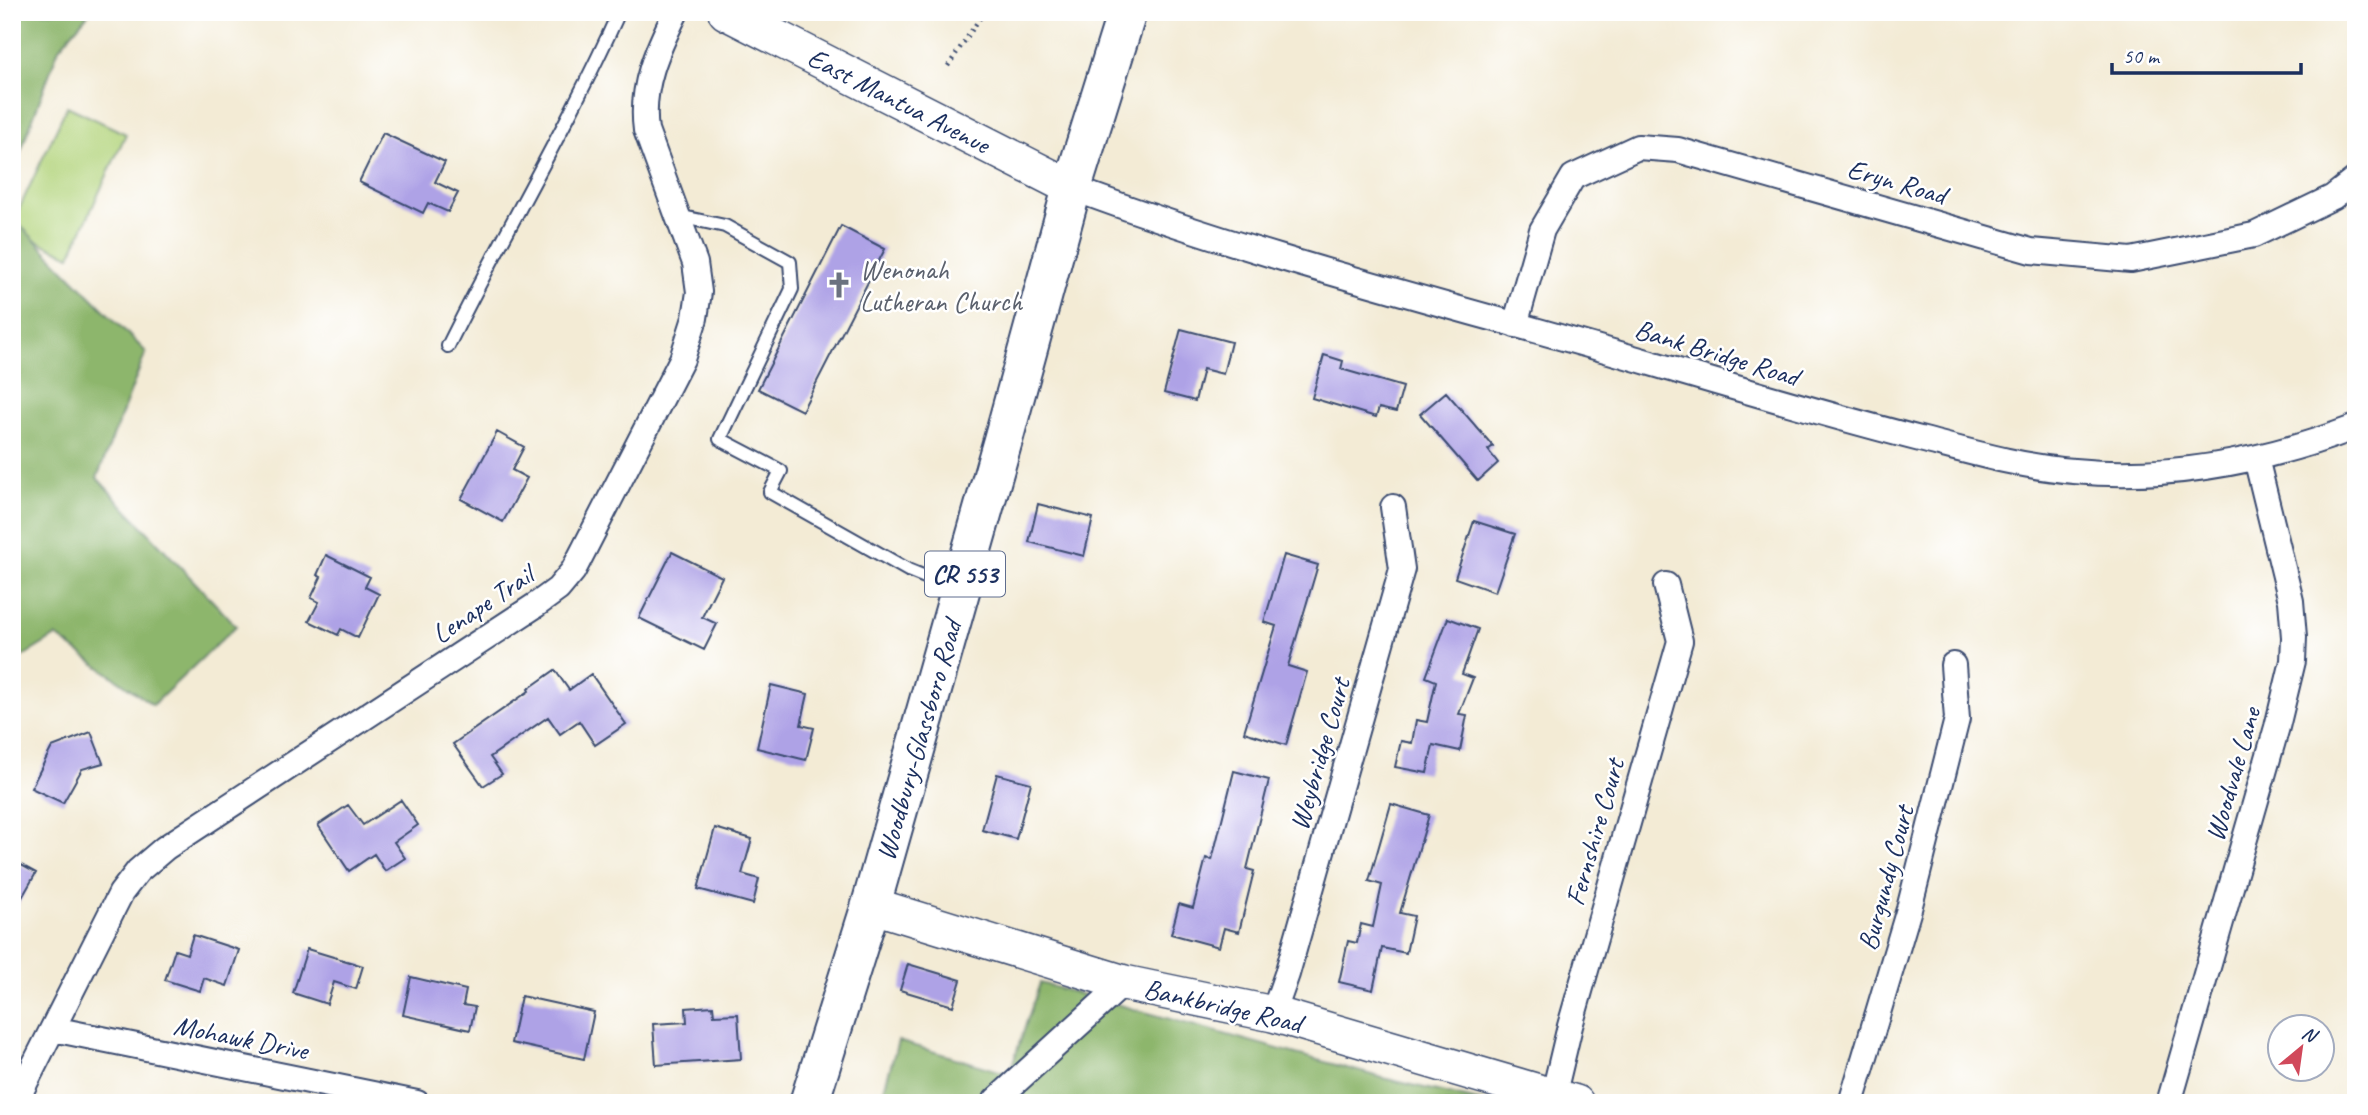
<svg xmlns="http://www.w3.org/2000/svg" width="2368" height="1115" viewBox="0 0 2368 1115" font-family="Caveat,sans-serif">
<rect width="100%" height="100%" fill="#fff"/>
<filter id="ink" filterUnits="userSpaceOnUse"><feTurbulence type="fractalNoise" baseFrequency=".0143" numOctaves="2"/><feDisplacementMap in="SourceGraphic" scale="14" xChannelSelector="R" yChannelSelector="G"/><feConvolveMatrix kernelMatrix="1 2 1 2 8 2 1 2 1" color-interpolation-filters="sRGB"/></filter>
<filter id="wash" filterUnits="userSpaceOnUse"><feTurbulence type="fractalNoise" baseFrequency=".00686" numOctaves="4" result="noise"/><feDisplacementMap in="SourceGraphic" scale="28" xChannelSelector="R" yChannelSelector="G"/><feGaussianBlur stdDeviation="1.57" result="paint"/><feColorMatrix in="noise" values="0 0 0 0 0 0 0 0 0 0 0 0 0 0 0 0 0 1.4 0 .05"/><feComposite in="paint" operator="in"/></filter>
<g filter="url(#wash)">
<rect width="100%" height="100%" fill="#f3ebd5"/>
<path fill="#b2d47c" stroke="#66826d" stroke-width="2" d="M67,106l59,28 -56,122 -58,-26v-6z"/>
<path fill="#8db66c" stroke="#547265" stroke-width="2" d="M12,12h78l-31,36 -47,127z
M12,217l134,135 -49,126 139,148 -83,79 -97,-69 -44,27z
M1040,983l343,95 104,25h-607l18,-62 111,33z"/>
<g id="blocks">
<path fill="#aea2e6" d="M383,133l62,29 -10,20 23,11 -10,19 -20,-9 -5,10 -64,-31z
M841,226l44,23 -83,162 -44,-22z
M1181,329l50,13 -8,32 -20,-5 -8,32 -31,-8z
M1324,355l19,6 -2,8 62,18 -7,25 -17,-4 -3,9 -64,-19z
M1446,392l47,54 -5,4 10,13 -20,18 -58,-67z
M497,432l27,15 -12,23 15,8 -24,44 -42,-23z
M1038,504l55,14 -9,38 -55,-14z
M1474,521l41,13 -20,58 -40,-14z
M672,552l50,25 -20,40 15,7 -13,26 -65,-32z
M326,555l44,22 -5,10 14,7 -21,44 -17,-9 -3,6 -29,-14 10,-19 -8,-4 10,-21 -4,-2z
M1284,555l34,10 -30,101 19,6 -21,73 -42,-13 32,-106 -12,-4z
M1448,618l30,11 -16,45 11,4 -14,36 8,1 -7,36 -27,-6 -6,28 -32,-6 6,-26 11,2 4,-23 11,2 9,-41 -10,-4z
M555,670l14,20 22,-16 35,50 -31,21 -16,-24 -19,13 -12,-17 -58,40 12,17 -19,12 -30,-42 76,-53 -1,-2z
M771,685l37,9 -7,31 13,3 -8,32 -49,-12z
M91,732l12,31 -21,6 -19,34 -32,-15 21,-41z
M1234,771l35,9 -22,89 7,2 -15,61 -15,-4 -5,19 -48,-13 8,-30 14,4 13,-50 6,2z
M997,774l34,9 -15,56 -34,-9z
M401,800l17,25 -24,17 11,16 -20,13 -11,-17 -25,17 -31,-46 30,-20 15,20z
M1391,804l38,11 -29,98 14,3 -8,37 -24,-5 -9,42 -34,-8 9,-41 9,2 4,-19 12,3 9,-42 -13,-4z
M715,828l37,11 -10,35 17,5 -6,25 -55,-15z
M12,860l24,13 -24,42z
M193,935l46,15 -12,36 -23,-8 -4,13 -35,-11 10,-30 12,4z
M307,949l56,17 -7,23 -22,-7 -7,22 -34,-11z
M908,964l53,16 -8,26 -53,-16z
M411,977l55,13 -3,15 12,2 -5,23 -67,-15z
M521,996l73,16 -10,47 -73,-16z
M713,1006l1,9 24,-1 3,45 -85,6 -3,-41 34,-2 -1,-14z"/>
</g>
</g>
<g filter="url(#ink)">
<use href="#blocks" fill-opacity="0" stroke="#3b4b70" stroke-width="2"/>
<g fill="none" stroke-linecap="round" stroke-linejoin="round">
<g stroke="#3b4b70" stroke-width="16">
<path id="lane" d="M678,216l47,10 65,36 2,27 -72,150 61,32 -11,21 138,78 49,20
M448,346c55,-112 120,-220 171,-334"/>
</g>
<g stroke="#3b4b70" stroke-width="28">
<path id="street" d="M1072,188c190,71 387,119 582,176 90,26 179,53 270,76 50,13 99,27 150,31 96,9 192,-10 282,-44
M1515,325l27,-95 31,-53 65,-30 40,3 353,101 100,9 123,-25 79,-38 23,-18
M1273,1014l14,-40 115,-405 -9,-62
M53,1029l364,74
M1553,1097l17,-71 110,-385 -14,-56
M15,1103l106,-210 17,-22 27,-23 371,-243 22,-16 15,-18 109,-212 13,-41 4,-26 -4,-29 -49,-133c-6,-43 11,-80 30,-118
M997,1103l-1,-3 128,-117
M1851,1103l58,-194 48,-190 -4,-54
M2169,1103l108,-376 16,-66 1,-24 -3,-36 -35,-143"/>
</g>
<g stroke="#3b4b70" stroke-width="38">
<path id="secondary" d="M726,12l346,176
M871,905l253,78 149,31 303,89"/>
</g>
<g stroke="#3b4b70" stroke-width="42">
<path id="primary" d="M809,1103l62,-198 132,-465 69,-252 55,-176"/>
</g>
<path stroke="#3b4b70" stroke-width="4.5" stroke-dasharray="2 5" stroke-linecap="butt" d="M948,66l36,-54"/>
<use href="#lane" stroke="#fff" stroke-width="12"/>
<use href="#street" stroke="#fff" stroke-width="24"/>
<use href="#secondary" stroke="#fff" stroke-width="35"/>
<use href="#primary" stroke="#fff" stroke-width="38"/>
</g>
</g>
<defs>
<g id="church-bare" transform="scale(2.1)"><path d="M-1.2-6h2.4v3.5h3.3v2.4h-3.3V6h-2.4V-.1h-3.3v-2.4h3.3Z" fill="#6b7280" stroke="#fff" stroke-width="2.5" paint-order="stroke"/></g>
</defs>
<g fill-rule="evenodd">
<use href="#church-bare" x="839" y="285"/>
</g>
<g text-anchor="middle" stroke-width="5" stroke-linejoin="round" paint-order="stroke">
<rect fill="#fff" stroke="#5f6d8e" stroke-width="2" x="925" y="551.5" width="80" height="45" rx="5"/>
<g font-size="26" font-weight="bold" fill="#1b2f5e">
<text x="965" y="583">CR 553</text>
</g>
<g font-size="28" fill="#1b2f5e" stroke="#fff">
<text transform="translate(899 100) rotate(27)" y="10">East Mantua Avenue</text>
<text transform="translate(1897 181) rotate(16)" y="10">Eryn Road</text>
<text transform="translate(1717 352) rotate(17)" y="10">Bank Bridge Road</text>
<text transform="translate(482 604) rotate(-34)" y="10">Lenape Trail</text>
<text transform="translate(918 740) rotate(-74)" y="10">Woodbury-Glassboro Road</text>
<text transform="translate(1319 754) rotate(-74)" y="10">Weybridge Court</text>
<text transform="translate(2232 774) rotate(-74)" y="10">Woodvale Lane</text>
<text transform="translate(1594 832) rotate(-74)" y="10">Fernshire Court</text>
<text transform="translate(1885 878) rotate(-75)" y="10">Burgundy Court</text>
<text transform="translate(1223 1005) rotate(13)" y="10">Bankbridge Road</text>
<text transform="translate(241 1037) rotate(11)" y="10">Mohawk Drive</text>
</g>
<g font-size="28" fill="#5b616d" stroke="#fff" text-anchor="start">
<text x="860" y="279">Wenonah<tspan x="860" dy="32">Lutheran Church</tspan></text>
</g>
</g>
<rect width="2368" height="1115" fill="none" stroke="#fff" stroke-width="42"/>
<g transform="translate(2301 1048) rotate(29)"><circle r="33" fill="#ffffff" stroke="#a4acbf" stroke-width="2"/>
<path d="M0-5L12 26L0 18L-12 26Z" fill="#d1495b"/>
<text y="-10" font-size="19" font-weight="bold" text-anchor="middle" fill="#1b2f5e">N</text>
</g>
<path d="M2112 63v10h189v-10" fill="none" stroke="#1b2f5e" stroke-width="3.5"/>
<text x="2123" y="63" font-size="21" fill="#1b2f5e" stroke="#ffffff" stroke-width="5" paint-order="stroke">50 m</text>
</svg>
